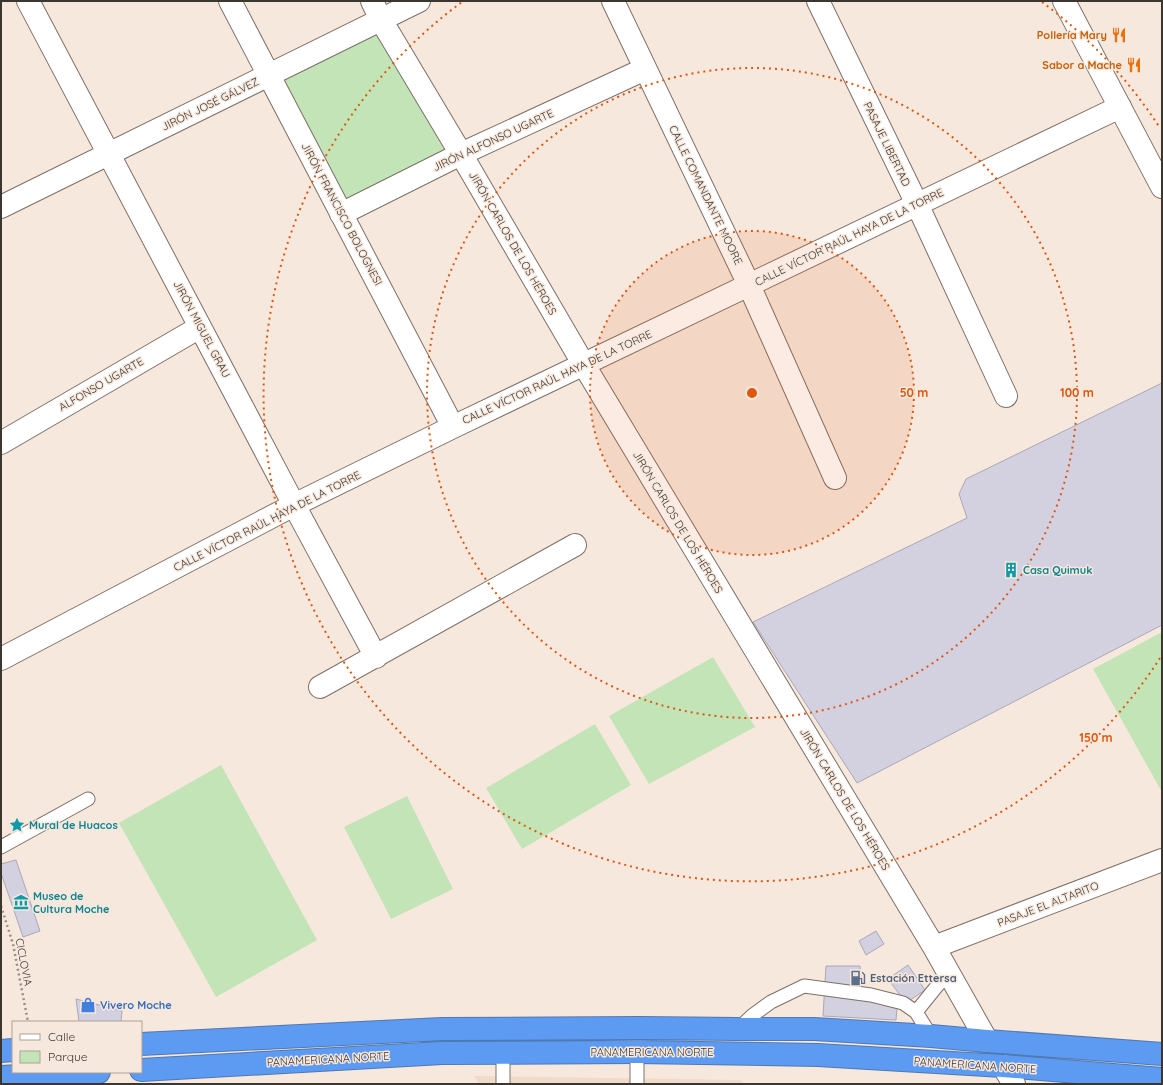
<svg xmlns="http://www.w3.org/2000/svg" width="1163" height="1085" viewBox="0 0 1163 1085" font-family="Quicksand,sans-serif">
<rect width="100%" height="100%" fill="#f7e8dd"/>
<path fill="#f0daca" d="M474,1076l267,4 2,4h-264z"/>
<path fill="#c3e4b6" d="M381,27l74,125 -112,55 -67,-129z
M1162,632v160l-69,-123z
M713,657l42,70 -106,57 -40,-68z
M595,724l36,61 -109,64 -36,-61z
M221,765l96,175 -101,57 -97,-174z
M407,796l46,93 -62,30 -47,-92z"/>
<path fill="#d3d0e0" stroke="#aaa8b7" d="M1162,383v242l-305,158 -104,-161 214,-104 -8,-24 7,-15z
M16,860l24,71 -17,6 -22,-64v-9z
M876,931l8,13 -18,11 -7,-14z
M908,965l17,25 -19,13 -18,-24z
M826,966h34l2,25 36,5 -2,24 -73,-4z
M76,999l46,12 -1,11h-42z"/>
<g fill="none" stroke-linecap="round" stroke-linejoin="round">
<g stroke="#7e7067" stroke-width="15">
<path id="lane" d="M1,847l87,-48
M916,1012l21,-26 13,-13
M738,1029l15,-14 18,-13 33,-16 67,9 32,8 13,9 15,24
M503,1053v31
M637,1084v-32"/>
</g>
<g stroke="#7e7067" stroke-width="24">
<path id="street" d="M28,1l266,504 82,152
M230,1l223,426
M372,1l9,19 80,134 123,211 350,582 53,94
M613,1l136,284 86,193
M818,1l99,203 89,192
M1,207l418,-206
M341,214l120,-60 184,-85
M1,443l199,-116
M1,659l293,-154 159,-78 667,-320
M320,687l255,-142
M934,947l228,-87
M1003,1066l11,18"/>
</g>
<g stroke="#7e7067" stroke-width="24">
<path id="secondary" d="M1064,1l98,186"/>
</g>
<g stroke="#5178af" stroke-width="24">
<path id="highway" d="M141,1044l301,-15 198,-1 98,1h76l117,7 56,5 175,13
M1,1051l12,-1
M141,1070l301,-17 195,-1 181,3 185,11 159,13
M1,1077l98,-5"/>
</g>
<path stroke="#998f87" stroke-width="2.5" stroke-dasharray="2 3" stroke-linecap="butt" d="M1,906l12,38 15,78"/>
<use href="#lane" stroke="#fff" stroke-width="13"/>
<use href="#street" stroke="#fff" stroke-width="22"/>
<use href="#secondary" stroke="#fff" stroke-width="22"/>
<use href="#highway" stroke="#5d9bf3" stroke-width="22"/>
</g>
<circle cx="752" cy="393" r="162" fill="#df570e" fill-opacity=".12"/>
<g fill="none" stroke="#df570e" stroke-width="2" stroke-dasharray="2 4">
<circle cx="752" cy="393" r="162"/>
<circle cx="752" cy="393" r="325"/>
<path d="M1160 658A487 487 0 1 1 462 2M1042 2A487 487 0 0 1 1160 128"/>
</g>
<defs>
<g id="restaurant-bare" transform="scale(1.2)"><path d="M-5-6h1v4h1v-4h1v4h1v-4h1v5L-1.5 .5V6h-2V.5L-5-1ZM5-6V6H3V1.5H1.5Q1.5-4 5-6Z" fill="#e8710a" stroke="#f7e8dd" stroke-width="2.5" paint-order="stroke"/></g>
<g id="building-bare" transform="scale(1.2)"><path d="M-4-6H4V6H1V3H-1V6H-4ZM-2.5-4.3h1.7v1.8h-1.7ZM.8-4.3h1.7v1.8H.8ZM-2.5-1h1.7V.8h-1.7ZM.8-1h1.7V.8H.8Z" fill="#0f9aa8" stroke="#f7e8dd" stroke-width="2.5" paint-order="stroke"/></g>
<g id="sight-bare" transform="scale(1.2)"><path d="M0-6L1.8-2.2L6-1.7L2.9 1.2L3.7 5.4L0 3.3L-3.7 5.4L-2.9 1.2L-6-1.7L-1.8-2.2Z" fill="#0f9aa8" stroke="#f7e8dd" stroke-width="2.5" paint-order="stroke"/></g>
<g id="museum-bare" transform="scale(1.2)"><path d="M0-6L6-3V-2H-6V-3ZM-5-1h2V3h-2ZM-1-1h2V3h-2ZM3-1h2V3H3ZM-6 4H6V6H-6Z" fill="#0f9aa8" stroke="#f7e8dd" stroke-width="2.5" paint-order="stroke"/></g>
<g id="fuel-bare" transform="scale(1.2)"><path d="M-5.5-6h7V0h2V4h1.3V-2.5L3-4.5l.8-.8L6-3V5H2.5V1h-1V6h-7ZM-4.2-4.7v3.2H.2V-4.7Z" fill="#5c6f8a" stroke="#f7e8dd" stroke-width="2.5" paint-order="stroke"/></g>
<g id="shop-bare" transform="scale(1.2)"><path d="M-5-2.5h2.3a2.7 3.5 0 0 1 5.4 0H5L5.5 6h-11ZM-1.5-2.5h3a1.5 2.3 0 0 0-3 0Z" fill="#3f7fe0" stroke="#f7e8dd" stroke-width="2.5" paint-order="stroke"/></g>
</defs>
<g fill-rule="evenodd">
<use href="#restaurant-bare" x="1119" y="35"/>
<use href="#restaurant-bare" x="1134" y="65"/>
<use href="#building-bare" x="1011" y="570"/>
<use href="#sight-bare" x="17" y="825"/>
<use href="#museum-bare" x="21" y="902"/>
<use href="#fuel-bare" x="858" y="978"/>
<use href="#shop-bare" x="88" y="1005"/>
</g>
<g text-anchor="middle" stroke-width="3" stroke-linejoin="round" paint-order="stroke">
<g font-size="11" font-weight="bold" fill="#c56008" stroke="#f7e8dd" text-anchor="end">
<text x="1107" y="39">Pollería Mary</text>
<text x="1122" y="69">Sabor a Mache</text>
</g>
<g font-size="11" fill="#3c3631" stroke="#f7e8dd">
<text transform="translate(210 104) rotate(-26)" y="4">JIRÓN JOSÉ GÁLVEZ</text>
<text transform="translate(493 140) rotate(-25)" y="4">JIRÓN ALFONSO UGARTE</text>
<text transform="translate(887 144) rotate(64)" y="4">PASAJE LIBERTAD</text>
<text transform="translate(706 195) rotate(64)" y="4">CALLE COMANDANTE MOORE</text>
<text transform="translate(342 214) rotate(62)" y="4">JIRÓN FRANCISCO BOLOGNESI</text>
<text transform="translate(849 237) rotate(-26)" y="4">CALLE VÍCTOR RAÚL HAYA DE LA TORRE</text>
<text transform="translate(513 243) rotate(60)" y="4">JIRÓN CARLOS DE LOS HÉROES</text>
<text transform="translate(202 329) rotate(62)" y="4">JIRÓN MIGUEL GRAU</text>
<text transform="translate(557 377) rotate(-25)" y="4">CALLE VÍCTOR RAÚL HAYA DE LA TORRE</text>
<text transform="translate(101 384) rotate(-30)" y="4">ALFONSO UGARTE</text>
<text transform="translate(267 521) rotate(-27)" y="4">CALLE VÍCTOR RAÚL HAYA DE LA TORRE</text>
<text transform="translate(678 522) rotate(59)" y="4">JIRÓN CARLOS DE LOS HÉROES</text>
<text transform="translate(845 799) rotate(59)" y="4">JIRÓN CARLOS DE LOS HÉROES</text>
<text transform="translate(1048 904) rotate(-21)" y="4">PASAJE EL ALTARITO</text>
<text transform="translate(24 962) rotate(79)" y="4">CICLOVIA</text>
<text x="652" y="1056">PANAMERICANA NORTE</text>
<text transform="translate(328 1059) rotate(-3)" y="4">PANAMERICANA NORTE</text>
<text transform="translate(975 1065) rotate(4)" y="4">PANAMERICANA NORTE</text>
</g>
<g font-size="11" font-weight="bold" fill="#0d838f" stroke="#f7e8dd" text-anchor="start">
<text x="1023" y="574">Casa Quimuk</text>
<text x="29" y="829">Mural de Huacos</text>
<text x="33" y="900">Museo de<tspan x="33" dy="13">Cultura Moche</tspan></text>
</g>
<g font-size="11" font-weight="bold" fill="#4e5e75" stroke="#f7e8dd" text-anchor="start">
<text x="870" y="982">Estación Ettersa</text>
</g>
<g font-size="11" font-weight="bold" fill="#366cbe" stroke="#f7e8dd" text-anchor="start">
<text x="100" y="1009">Vivero Moche</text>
</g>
</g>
<circle cx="752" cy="393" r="6" fill="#df570e" stroke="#f7e8dd" stroke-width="2"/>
<g font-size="12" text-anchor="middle" font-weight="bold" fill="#df570e" stroke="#f7e8dd" stroke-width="3" stroke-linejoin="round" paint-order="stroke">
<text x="914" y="397">50 m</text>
<text x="1077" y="397">100 m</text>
<text x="1096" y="742">150 m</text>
</g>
<rect width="1163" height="1085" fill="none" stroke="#3c3631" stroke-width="4"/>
<rect x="12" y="1021" width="130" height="52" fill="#f7e8dd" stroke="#aca198"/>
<rect x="20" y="1034" width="20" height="6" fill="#ffffff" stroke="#aca198"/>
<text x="48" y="1041" font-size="12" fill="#3c3631">Calle</text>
<rect x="20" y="1051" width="20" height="12" fill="#c3e4b6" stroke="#aca198"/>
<text x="48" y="1061" font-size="12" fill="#3c3631">Parque</text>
</svg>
